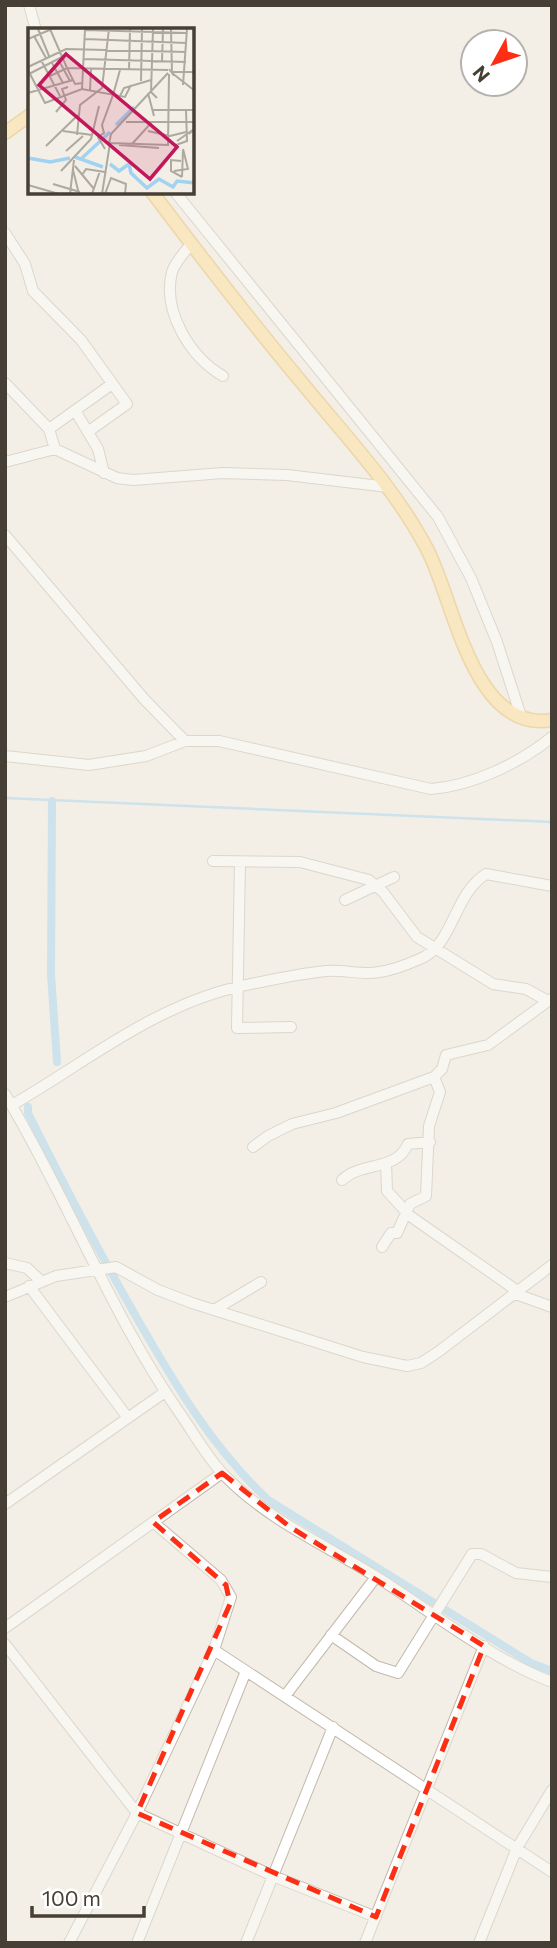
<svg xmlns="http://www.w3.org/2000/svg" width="557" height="1948" viewBox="0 0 557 1948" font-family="Commissioner,sans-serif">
<rect width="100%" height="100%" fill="#f3efe6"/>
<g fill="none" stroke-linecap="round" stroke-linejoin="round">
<path stroke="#a1d3f1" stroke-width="2.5" d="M5,798l547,24"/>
<path stroke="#a1d3f1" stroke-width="8" d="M52,801l-1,173 6,88
M28,1107v6c35,70 71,139 110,207 38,66 74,127 130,180l263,163 21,8"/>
<g stroke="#c2b9ab" stroke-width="12">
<path id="minor" d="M29,5l7,25
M175,192l263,325 33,61 26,64 24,74
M5,233l20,31 8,27 48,49 46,64 -38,27
M191,244c-6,8 -16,18 -19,28 -10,39 18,85 51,104
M5,383l44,46 6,20
M76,412l22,37 6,24
M49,429l63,-45
M5,462l50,-13 62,29 16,2 90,-7 64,2 101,12
M5,535l139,164 41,42
M5,756l84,9 57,-9 39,-15h34l212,48c41,-3 89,-26 121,-52
M213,861l87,1 69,18 14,12 34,45 76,47 33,5 22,12
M240,862l-3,166 54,-1
M345,900l49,-23
M5,1094c63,105 106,221 176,321 14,20 27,44 44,61 45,46 105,71 158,105 54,35 109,78 169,101
M12,1105c73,-42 140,-98 225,-118 29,-6 59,-13 89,-16 14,-1 28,2 42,2 17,0 41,-9 56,-16 29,-15 31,-64 62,-83l66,12
M253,1147l15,-11 24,-12 44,-11 98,-36 8,-8 4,-14 42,-10 63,-46
M386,1163l1,28 23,25 106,74
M342,1180c20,-19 54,-8 66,-36l22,-2
M382,1247l9,-14h6l13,-29 16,-8 3,-70 11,-34 -6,-15
M5,1263l22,5 14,13
M29,1286l99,132
M513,1293l39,14
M5,1297l51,-21 60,-9 42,23 34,13 171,54 44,9 14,-3 17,-11 114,-87
M214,1310l47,-28
M5,1504l160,-112
M153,1522l68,58 10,17 -17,53 -77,163 136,63 103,41
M5,1628l217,-155
M331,1635l45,31 22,7 74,-119h9l35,19 36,4
M5,1644l132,169 -68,130
M214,1650l338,222
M285,1696l91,-119
M137,1943l109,-272
M246,1943l87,-216
M365,1943l119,-297
M479,1943l38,-95 35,-58"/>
</g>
<g stroke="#e5b963" stroke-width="15">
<path id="major" d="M5,133l25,-18
M152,192c49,65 99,130 151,192 43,53 92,104 124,165 27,50 45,185 125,171"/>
</g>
<use href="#minor" stroke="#fff" stroke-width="10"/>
<use href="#major" stroke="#ffdd93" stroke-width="12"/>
</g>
<path d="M0 0H557V1948H0ZM222,1473l68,54 194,119 -108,271 -239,-104 93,-209 -4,-19 -73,-63z" fill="#f3efe6" fill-opacity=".55" fill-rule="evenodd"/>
<path fill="none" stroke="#fc2f14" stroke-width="5" stroke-dasharray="14 9" stroke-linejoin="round" d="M222,1473l68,54 194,119 -108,271 -239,-104 93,-209 -4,-19 -73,-63z"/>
<g transform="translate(28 28)">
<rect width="166" height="166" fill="#f3efe6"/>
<path fill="none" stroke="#a1d3f1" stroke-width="3.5" d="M88,97l18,-18M47,129l28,10M0,130l22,4 20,-4M53,131l29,-27M82,136l9,7 10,-7 2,9 16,15 12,-9 14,8 4,-6 18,2"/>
<path fill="none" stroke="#aea99f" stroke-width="2" d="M10,1l11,27M22,1l17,39 101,2M125,1l-2,63 6,6M57,2l102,3M6,8l12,22M0,11l24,-10M57,11l101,4M30,31l12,22M56,31l102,3M13,32l19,36M134,33l1,-32M24,35l11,20M0,39l38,-18 120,3M141,41l3,4 -1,-44M0,42l17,33 37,-14 43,8 6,-12M101,42l1,-41M145,44h22M144,45l23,18M1,46l33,-17M22,48l17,-8 8,16 8,-1M113,53l1,-52M155,57l4,-56M54,61l3,-60M62,62l1,-21M0,65l45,-13M120,65l6,23M85,67l7,-25M92,68l4,-8 27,-8M124,82h43M28,84l10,-12 -4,-11 6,-2M98,94h69M35,103l29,4M120,103l22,5 16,-4M49,107l3,-30 22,-17 7,-59M149,113l17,-12 -5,5M81,116l2,-10 57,-61M104,116l20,-22M91,117l40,3M148,117l11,-4 -1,-31M18,118l32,-31M77,121l-7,-12 6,-4 -2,-8 11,-30M38,123l17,-15M153,133l-10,-1v11l11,6M47,138l19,23M45,142l6,24M33,143l30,-32 8,-33M146,143l14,-2 -5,-20M54,147l4,-6 19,3M154,149l1,-27M25,156l27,8M0,157l31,9M42,166l4,-34M64,166l8,-23M74,166l8,-51 58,2 1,-71M77,166l6,-16 15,6 -1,10"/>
<path fill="#c2185b" fill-opacity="0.15" stroke="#c2185b" stroke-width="3.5" d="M38,26l111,93 -27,32 -111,-94z"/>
<rect width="166" height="166" fill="none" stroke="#463f35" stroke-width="3.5"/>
</g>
<rect width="557" height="1948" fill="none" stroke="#463f35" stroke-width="14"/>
<g transform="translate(494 63) rotate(230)"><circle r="33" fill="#ffffff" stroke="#b5b2ae" stroke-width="2"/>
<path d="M0-5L12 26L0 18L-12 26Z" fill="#fc2f14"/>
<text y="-10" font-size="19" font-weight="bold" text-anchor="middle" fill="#463f35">N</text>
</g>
<path d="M32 1906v10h112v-10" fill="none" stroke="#463f35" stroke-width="3.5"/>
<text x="42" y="1906" font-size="21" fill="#463f35" stroke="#ffffff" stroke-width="5" paint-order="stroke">100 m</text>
</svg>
